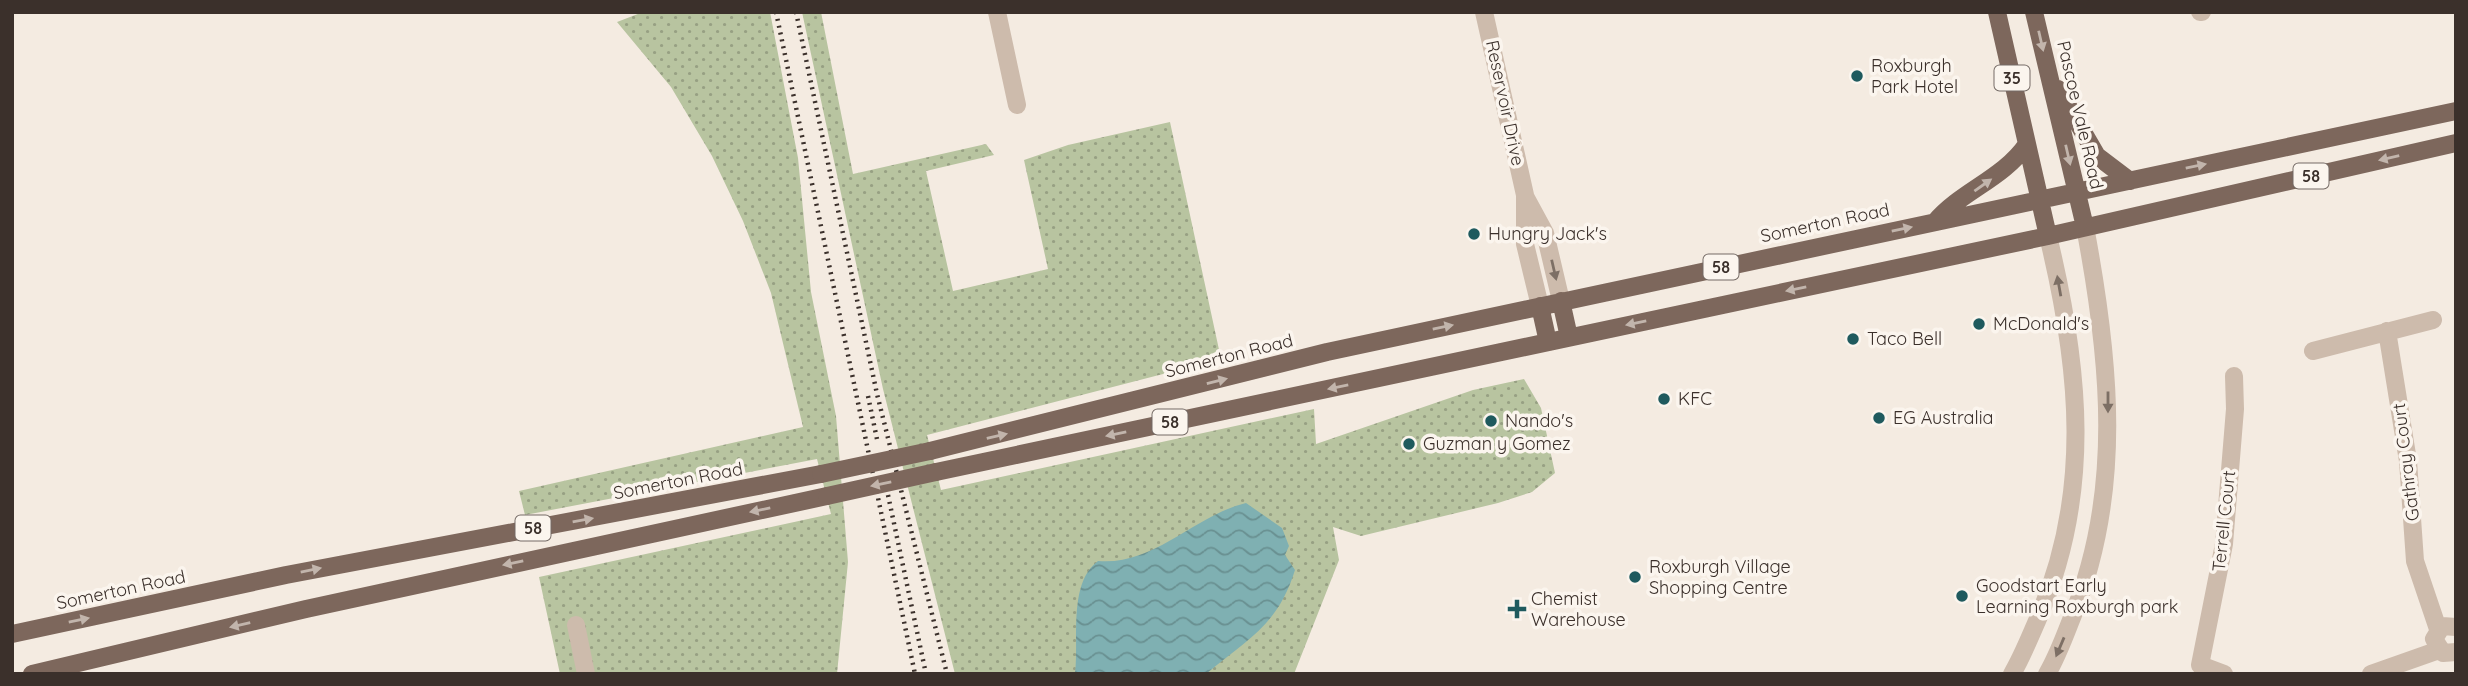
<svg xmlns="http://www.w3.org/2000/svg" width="2468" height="686" viewBox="0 0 2468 686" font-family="Quicksand,sans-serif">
<defs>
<pattern id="grass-dots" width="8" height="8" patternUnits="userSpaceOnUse" patternTransform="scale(1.75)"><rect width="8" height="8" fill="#b8c4a0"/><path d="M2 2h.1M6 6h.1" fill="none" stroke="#97a083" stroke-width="1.8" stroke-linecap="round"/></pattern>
<pattern id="water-waves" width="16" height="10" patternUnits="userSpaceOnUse" patternTransform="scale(1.75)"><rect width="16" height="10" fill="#7fb0b2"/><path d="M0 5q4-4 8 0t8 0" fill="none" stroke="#699091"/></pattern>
</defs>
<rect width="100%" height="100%" fill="#f4ebe1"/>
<path fill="url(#grass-dots)" d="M643,12h127l28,146 13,134 25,124 12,146 -11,112h-277l-21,-97 292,-63 -14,-55 -292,56 -6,-24 284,-64 -32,-134 -28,-72 -31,-65 -41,-69 -54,-65z
M802,12h19l32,162 133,-30 8,11 -68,16 27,120 95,-22 -24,-109 44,-15 102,-23 51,237 -294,76 14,55 373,-81 2,35 157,-54 51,-11 17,29 14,65 -23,19 -34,11 -137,33 -28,-9 6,33 -45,114h-339l-72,-285z"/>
<path fill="url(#water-waves)" d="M1246,503l36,25 7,18 -4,9 10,15c-18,57 -47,68 -89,104h-131c4,-35 -7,-91 23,-113 56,5 97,-46 148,-58z"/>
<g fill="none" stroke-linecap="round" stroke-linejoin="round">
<path stroke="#cdbbac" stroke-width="18" d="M997,12l20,93
M1484,12l41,183v49l15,62
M2200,12h2
M1526,198l19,35 16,68
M2387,331l21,130 7,100 23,68
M2313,351l120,-31
M576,625l10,49
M2456,627l-14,-1 -8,13 9,14 13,-1
M2012,674c10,-17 17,-35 25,-53 56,-127 43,-253 11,-385
M2047,674c10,-17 17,-36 24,-54 53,-127 39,-261 14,-393
M2224,674l-24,-9 24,-121 11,-135 -1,-33
M2371,674l68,-24"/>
<path stroke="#7d675c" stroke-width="18" d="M1997,12l51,224
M2034,12l51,215
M2058,89l39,67 33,25
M1935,222c26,-31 68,-43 92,-78
M1561,301l8,36
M1540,306l8,36
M930,451l397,-99 1129,-241
M936,472l1112,-236 408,-93
M12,634l274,-59 535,-101
M32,674l274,-65 521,-113"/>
<path stroke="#3b302b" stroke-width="4.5" stroke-dasharray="2 5" stroke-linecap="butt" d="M776,12l139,662
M796,12l81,382 70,280
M868,396l10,48
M888,495l38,179"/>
<path stroke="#7d675c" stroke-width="18" d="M821,474l109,-23
M827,496l109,-24"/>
</g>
<defs><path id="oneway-solid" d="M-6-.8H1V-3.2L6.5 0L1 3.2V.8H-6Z" transform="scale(1.75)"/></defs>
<g fill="#c2b5ac">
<use href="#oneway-solid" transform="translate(2041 41) rotate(77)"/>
<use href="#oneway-solid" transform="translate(2068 155) rotate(77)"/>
<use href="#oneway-solid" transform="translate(2389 158) rotate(167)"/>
<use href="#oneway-solid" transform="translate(2196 166) rotate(-12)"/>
<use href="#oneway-solid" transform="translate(1983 185) rotate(-35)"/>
<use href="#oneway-solid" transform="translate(1902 229) rotate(-12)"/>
<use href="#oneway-solid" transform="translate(1796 289) rotate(168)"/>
<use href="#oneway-solid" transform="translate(1636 323) rotate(168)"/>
<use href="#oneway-solid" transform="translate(1443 327) rotate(-12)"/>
<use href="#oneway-solid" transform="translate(1217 381) rotate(-14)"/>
<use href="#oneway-solid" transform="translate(1338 387) rotate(168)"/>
<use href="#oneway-solid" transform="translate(1116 434) rotate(168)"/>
<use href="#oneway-solid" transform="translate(997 436) rotate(-13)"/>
<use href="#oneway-solid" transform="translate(881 484) rotate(168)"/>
<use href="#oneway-solid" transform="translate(760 510) rotate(168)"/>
<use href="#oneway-solid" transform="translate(583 520) rotate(-10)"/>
<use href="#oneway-solid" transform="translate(513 563) rotate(168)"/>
<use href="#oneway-solid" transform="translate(311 570) rotate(-11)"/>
<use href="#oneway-solid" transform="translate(79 620) rotate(-12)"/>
<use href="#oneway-solid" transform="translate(240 625) rotate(167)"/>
</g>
<g fill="#7d6f65">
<use href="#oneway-solid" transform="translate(1554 270) rotate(77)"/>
<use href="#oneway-solid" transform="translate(2059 286) rotate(-100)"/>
<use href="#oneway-solid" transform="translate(2108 402) rotate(90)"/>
<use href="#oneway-solid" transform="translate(2060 647) rotate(113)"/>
</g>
<g fill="#1f5a5e" stroke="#fbf5ee" stroke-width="2.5">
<circle cx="1857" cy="76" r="7"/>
<circle cx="1474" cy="234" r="7"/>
<circle cx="1979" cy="324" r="7"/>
<circle cx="1853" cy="339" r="7"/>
<circle cx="1664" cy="399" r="7"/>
<circle cx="1879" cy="418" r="7"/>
<circle cx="1491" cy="421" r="7"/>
<circle cx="1409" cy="444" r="7"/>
<circle cx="1635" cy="577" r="7"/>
<circle cx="1962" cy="596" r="7"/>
<path d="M1513.5 598.5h7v7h7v7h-7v7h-7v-7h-7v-7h7z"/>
</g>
<g text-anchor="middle" stroke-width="7" stroke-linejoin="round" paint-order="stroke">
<g fill="#fbf5ee" stroke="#756b66" stroke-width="2">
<rect x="1994.5" y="65.5" width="35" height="25" rx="5"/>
<rect x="2293.5" y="163.5" width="35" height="25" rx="5"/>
<rect x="1703.5" y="254.5" width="35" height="25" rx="5"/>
<rect x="1152.5" y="409.5" width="35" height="25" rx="5"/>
<rect x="515.5" y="515.5" width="35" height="25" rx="5"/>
</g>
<g font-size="16" font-weight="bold" fill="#3b302b">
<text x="2012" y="84">35</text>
<text x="2311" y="182">58</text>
<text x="1721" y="273">58</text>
<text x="1170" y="428">58</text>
<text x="533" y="534">58</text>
</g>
<g font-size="18" fill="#3b302b" stroke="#fbf5ee" text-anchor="start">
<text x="1871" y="72">Roxburgh<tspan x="1871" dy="21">Park Hotel</tspan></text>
<text x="1488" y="240">Hungry Jack's</text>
<text x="1993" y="330">McDonald's</text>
<text x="1867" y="345">Taco Bell</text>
<text x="1678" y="405">KFC</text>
<text x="1893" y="424">EG Australia</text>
<text x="1505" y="427">Nando's</text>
<text x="1423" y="450">Guzman y Gomez</text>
<text x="1649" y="573">Roxburgh Village<tspan x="1649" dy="21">Shopping Centre</tspan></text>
<text x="1976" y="592">Goodstart Early<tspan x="1976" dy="21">Learning Roxburgh park</tspan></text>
<text x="1531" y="605">Chemist<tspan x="1531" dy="21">Warehouse</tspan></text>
</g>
<g font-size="18" fill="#3b302b" stroke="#fbf5ee">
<text transform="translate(1505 103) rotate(78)" y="6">Reservoir Drive</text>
<text transform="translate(2080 115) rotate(77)" y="6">Pascoe Vale Road</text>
<text transform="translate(1825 223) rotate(-12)" y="6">Somerton Road</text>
<text transform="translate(1229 356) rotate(-14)" y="6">Somerton Road</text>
<text transform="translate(2406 462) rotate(-97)" y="6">Gathray Court</text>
<text transform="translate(678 481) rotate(-11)" y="6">Somerton Road</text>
<text transform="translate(2224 521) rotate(-84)" y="6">Terrell Court</text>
<text transform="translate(121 590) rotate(-12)" y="6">Somerton Road</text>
</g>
</g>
<rect width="2468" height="686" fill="none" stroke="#3b302b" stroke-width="28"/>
</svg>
